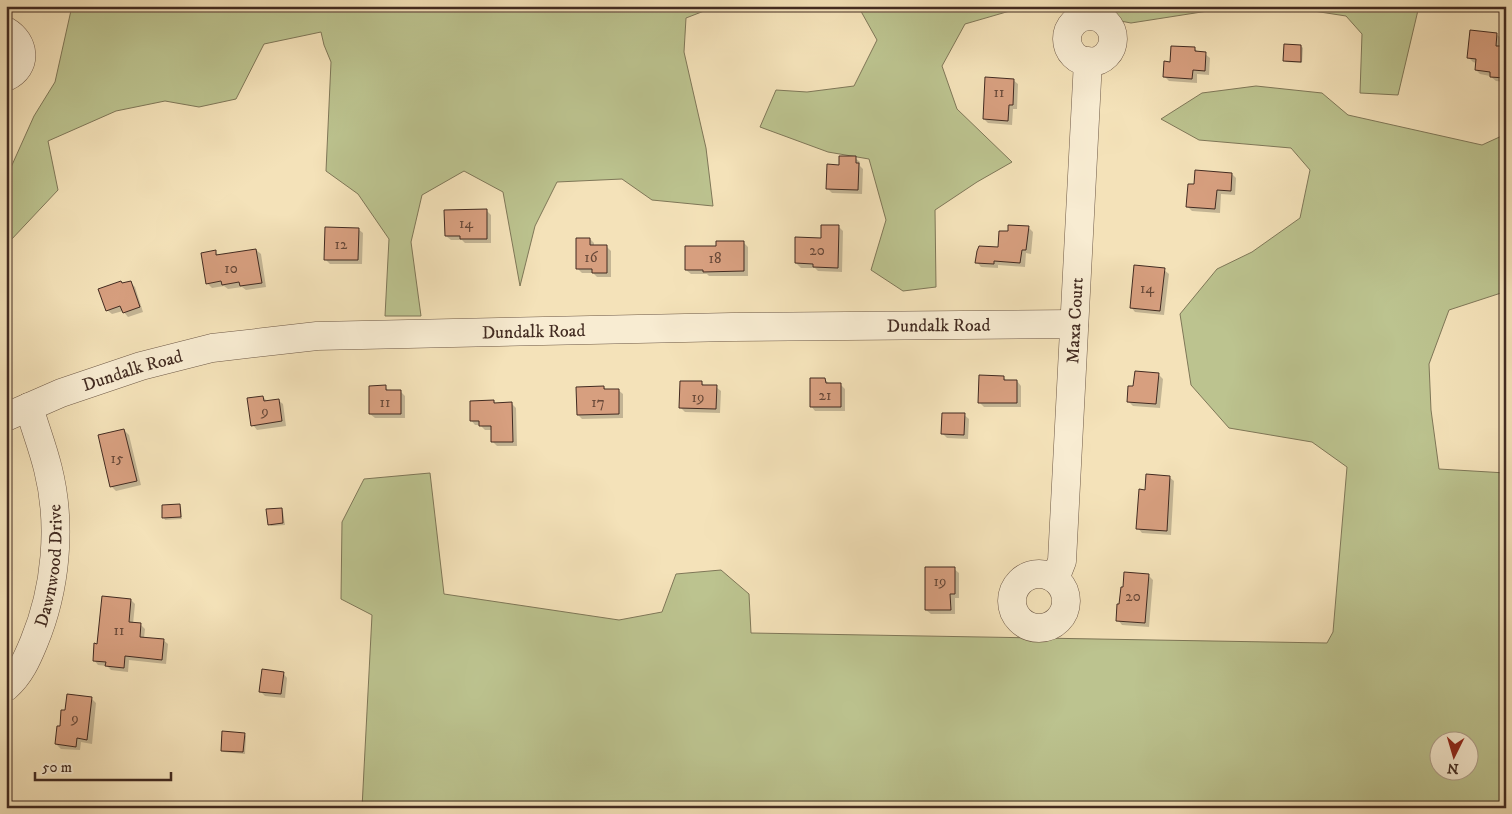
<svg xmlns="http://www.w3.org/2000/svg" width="1512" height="814" viewBox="0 0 1512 814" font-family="'IM FELL DW Pica',serif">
<rect width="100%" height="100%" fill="#f4e2b9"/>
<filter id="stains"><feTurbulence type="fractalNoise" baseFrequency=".004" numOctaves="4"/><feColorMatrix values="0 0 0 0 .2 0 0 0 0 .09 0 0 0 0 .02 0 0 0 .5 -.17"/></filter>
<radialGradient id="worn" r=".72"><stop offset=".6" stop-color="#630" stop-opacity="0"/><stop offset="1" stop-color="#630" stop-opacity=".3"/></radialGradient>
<path fill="#bcc38f" stroke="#7f7758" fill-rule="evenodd" d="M72,6h645l-31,12 -2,34 22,96 7,58 -61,-6 -30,-21 -65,3 -22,44 -15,60 -17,-94 -39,-21 -42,24 -11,47 10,74h-36l4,-77 -31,-45 -32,-23 5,-109 -7,-17 -3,-13 -57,12 -28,55 -37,8 -34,-6 -49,10 -68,30 10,49 -48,51 -4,-1v-59l6,-16 22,-49 21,-34z
M858,6h169l-62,18 -23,42 15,43 55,53 -35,20 -42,28 1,77 -33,4 -32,-21 15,-50 -17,-61 -41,-7 -68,-25 16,-37 31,2 47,-6 23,-46z
M1041,6h199l-109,17z
M1281,6h138l-21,89 -38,-2 2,-59 -16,-18z
M1256,86l66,7 26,22 134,30 24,-11v72l-2,2v48l-3,37 -52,17 -20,54 2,46 8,59 67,4v335h-1144l10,-193 -31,-16 1,-77 22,-43 66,-6 14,121 175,26 43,-8 14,-38 45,-4 28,24 2,39 576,10 6,-11 14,-165 -35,-25 -83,-14 -38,-43 -11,-71 37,-45 35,-17 48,-34 10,-48 -19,-22 -92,-8 -38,-21 41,-26zM1440,742h30v30h-30z"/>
<path fill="#0003" d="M1496,34l5,4 -1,9 6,1v34l-10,-1 -6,-5 -10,-2 -4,-4v-7l-3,-1 -4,-4z
M1301,46l2,2 -1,15 -16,-1 -2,-2z
M1194,48l5,5 6,1 5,4 -1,17 -12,-1v9l-28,-2 -4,-4z
M1013,80l5,4 -1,25h-4l-1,16 -24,-2 -4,-4z
M855,158l5,4v4l3,3 -1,25 -30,-1 -4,-4 12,-23z
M1232,174l4,4 -1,17 -14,-1 -1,19 -28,-2 -5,-5z
M486,210l5,5v28h-26l-3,-3h-11l-5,-4z
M838,226l5,5 -1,41 -24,-1 -3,-3h-14l-5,-5z
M1028,227l5,5 -2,22 -5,-1 -1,14 -27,-2v3l-17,-1 -4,-5 22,-14 10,-15z
M358,229l5,4 -1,31h-32l-5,-5z
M590,239l4,4v3h12l5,5v26h-14l-4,-4h-11l-5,-5z
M743,242l5,5v29h-39l-2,-2h-16l-5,-4 31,-23z
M256,250l5,4 5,33 -20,3 -4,-3 -14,2 -4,-3 -12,2 -5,-5 8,-31 4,4z
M1164,270l5,4 -5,41 -29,-3 -4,-5z
M130,282l5,5 8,25 -15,5 -5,-6 -11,3 -5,-4 16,-26z
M1158,374l5,5 -3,29 -27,-2 -5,-5 6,-13z
M1003,377l4,4h10l4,5v21h-37l-4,-4z
M825,380l5,4h10l5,5v22h-30l-4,-5z
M701,382l4,4 11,1 5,4 -1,22 -35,-1 -5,-5z
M385,387l5,5 10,-1 5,5v22h-30l-5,-4z
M604,387l2,3h12l5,4v24l-41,1 -4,-4z
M263,397l4,4 11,-1 5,4 3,22 -29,4 -4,-5z
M494,402l2,2h16l4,4 1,38h-20l-4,-4 -1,-12h-7l-5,-5h-5l-4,-5z
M964,415l5,4 -1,20 -21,-1 -4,-4z
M124,430l5,5 12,50 -25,6 -5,-5z
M1169,477l5,4 -3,54 -29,-2 -4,-5z
M179,505l2,2 1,12 -17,1 -1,-2z
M282,509l1,2 2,14 -14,1 -2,-2z
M954,569l5,4v25h-4v16h-24l-5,-4z
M1148,575l5,5 -4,47 -27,-2 -4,-5z
M131,600l4,4 -2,20h7l5,5 -1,9 19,2 5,4 -2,20 -37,-4 -1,12 -17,-2 -4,-4 -9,-1 -4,-5 4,-15z
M283,673l4,5 -2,20 -20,-2 -5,-5z
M91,698l5,5 -4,41 -11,-2 -1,8 -19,-1 -5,-5 5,-16z
M244,734l2,2 -1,18 -21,-2 -2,-1z"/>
<path fill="#d79f7f" stroke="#422b21" d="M1470,30l27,3 -1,13h10v32l-16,-1v-5l-15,-2 1,-11 -9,-1z
M1284,44l17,1v17l-18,-1z
M1171,46l24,1v4l11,1 -1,19 -12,-1 -1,9 -29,-2 1,-16 6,1z
M985,77l29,2 -1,26h-4l-1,16 -25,-2z
M839,156h17v7h3l-1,27 -32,-1 1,-25 12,1z
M1195,170l37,3 -1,18 -14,-1 -2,19 -29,-2 2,-23h6z
M487,209v30h-27v-3h-15l-1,-26z
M821,225h18l-1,43 -25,-1v-3l-18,-1v-26l26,1z
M1008,225l21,1 -3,24h-4l-2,13 -26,-2v3l-19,-1 2,-12 2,-5 19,1 1,-16h9z
M325,227l34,1 -1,32h-34z
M576,238h14v7h17v28h-15v-4h-16z
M716,241h28v30l-41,1v-2h-18v-24h31z
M256,249l6,34 -22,3 -1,-4 -17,3 -1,-4 -15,3 -5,-31 15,-3v5z
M1134,265l31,3 -5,43 -30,-3z
M121,281l1,2 9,-2 9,26 -17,6 -3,-7 -14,5 -8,-22z
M1135,371l24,2 -3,31 -29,-2 1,-16h5z
M979,375l25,1v4h13v23h-39z
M810,378h15l1,5h15v24h-31z
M680,381h22v4h15l-1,24 -37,-1z
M386,385v5h15v24h-32v-28z
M604,386v3h15v25l-42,1 -1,-28z
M263,396l1,5 15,-2 3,22 -31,5 -4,-28z
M494,400v3l18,-1 1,40h-22v-16h-12v-5h-9v-20z
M942,413h23l-1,22 -23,-1z
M124,429l13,52 -27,6 -12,-52z
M1146,474l24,2 -3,55 -31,-2 3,-40 6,1z
M180,504l1,13 -19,1v-13z
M282,508l1,15 -15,2 -2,-16z
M925,567h30v27h-5l1,16h-26z
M1124,572l25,2 -4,49 -29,-2 1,-17h2l2,-17h2z
M102,596l29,3 -2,23 12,1 -1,14 24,2 -2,21 -37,-4 -1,12 -19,-2 1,-4 -13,-1 1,-18 3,1z
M262,669l22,3 -3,22 -22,-2z
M67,694l25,3 -5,43 -10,-2 -1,9 -21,-3 2,-18h3l1,-16h4z
M222,731l23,2 -2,19 -22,-1z"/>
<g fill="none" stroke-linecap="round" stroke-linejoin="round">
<g stroke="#6e5947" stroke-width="29">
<g id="minor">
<circle cx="1090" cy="39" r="23"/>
<path d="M6,31c19,11 22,36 0,46"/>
<path id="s1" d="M6,417l55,-24 80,-27 71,-18 105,-12 415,-9 342,-3"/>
<circle cx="1039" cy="601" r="27"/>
<path id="s2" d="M1055,579l7,-18 26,-500"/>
<path id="s3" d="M6,687c14,-12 21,-28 28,-45 22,-53 28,-117 14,-173 -5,-21 -13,-41 -19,-62"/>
</g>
</g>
<use href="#minor" stroke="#f8ecd2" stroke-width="28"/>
</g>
<g text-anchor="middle" stroke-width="5" stroke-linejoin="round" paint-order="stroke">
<g font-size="15" fill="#674838">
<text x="999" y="97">11</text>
<text x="466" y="228">14</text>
<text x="341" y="249">12</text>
<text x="817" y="255">20</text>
<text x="591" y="262">16</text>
<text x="715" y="263">18</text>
<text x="231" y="273">10</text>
<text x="1147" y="293">14</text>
<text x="825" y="400">21</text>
<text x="698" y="402">19</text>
<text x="385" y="407">11</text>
<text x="598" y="407">17</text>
<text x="265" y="416">9</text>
<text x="117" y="463">15</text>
<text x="940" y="586">19</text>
<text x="1133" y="601">20</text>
<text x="119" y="635">11</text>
<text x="75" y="723">9</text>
</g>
<g font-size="18" fill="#422b21" stroke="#f8ecd2">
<text dy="6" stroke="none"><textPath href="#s2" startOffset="260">Maxa Court</textPath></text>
<text dy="6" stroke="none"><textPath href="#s1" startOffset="945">Dundalk Road</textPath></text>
<text dy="6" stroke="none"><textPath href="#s1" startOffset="540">Dundalk Road</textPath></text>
<text dy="6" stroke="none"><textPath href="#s1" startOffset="135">Dundalk Road</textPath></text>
<text dy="6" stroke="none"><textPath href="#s3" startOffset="132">Dawnwood Drive</textPath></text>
</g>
</g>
<rect width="1512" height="814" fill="none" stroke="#f4e2b9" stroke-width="25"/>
<rect x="8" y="8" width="1497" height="799" fill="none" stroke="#422b21" stroke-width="2.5"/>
<rect x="12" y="12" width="1487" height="789" fill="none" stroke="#422b21"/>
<g transform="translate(1454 756) rotate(185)"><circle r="24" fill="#f8ecd2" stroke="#af9f8b"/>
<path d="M0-4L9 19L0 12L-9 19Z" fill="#8f2418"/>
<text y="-8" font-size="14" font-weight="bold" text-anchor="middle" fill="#422b21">N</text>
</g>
<path d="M35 772v8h136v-8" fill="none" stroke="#422b21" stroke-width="2.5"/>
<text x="42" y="772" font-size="15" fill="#422b21" stroke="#f8ecd2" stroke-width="4" paint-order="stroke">50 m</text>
<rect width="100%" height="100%" filter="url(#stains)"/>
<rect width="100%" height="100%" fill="url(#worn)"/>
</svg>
